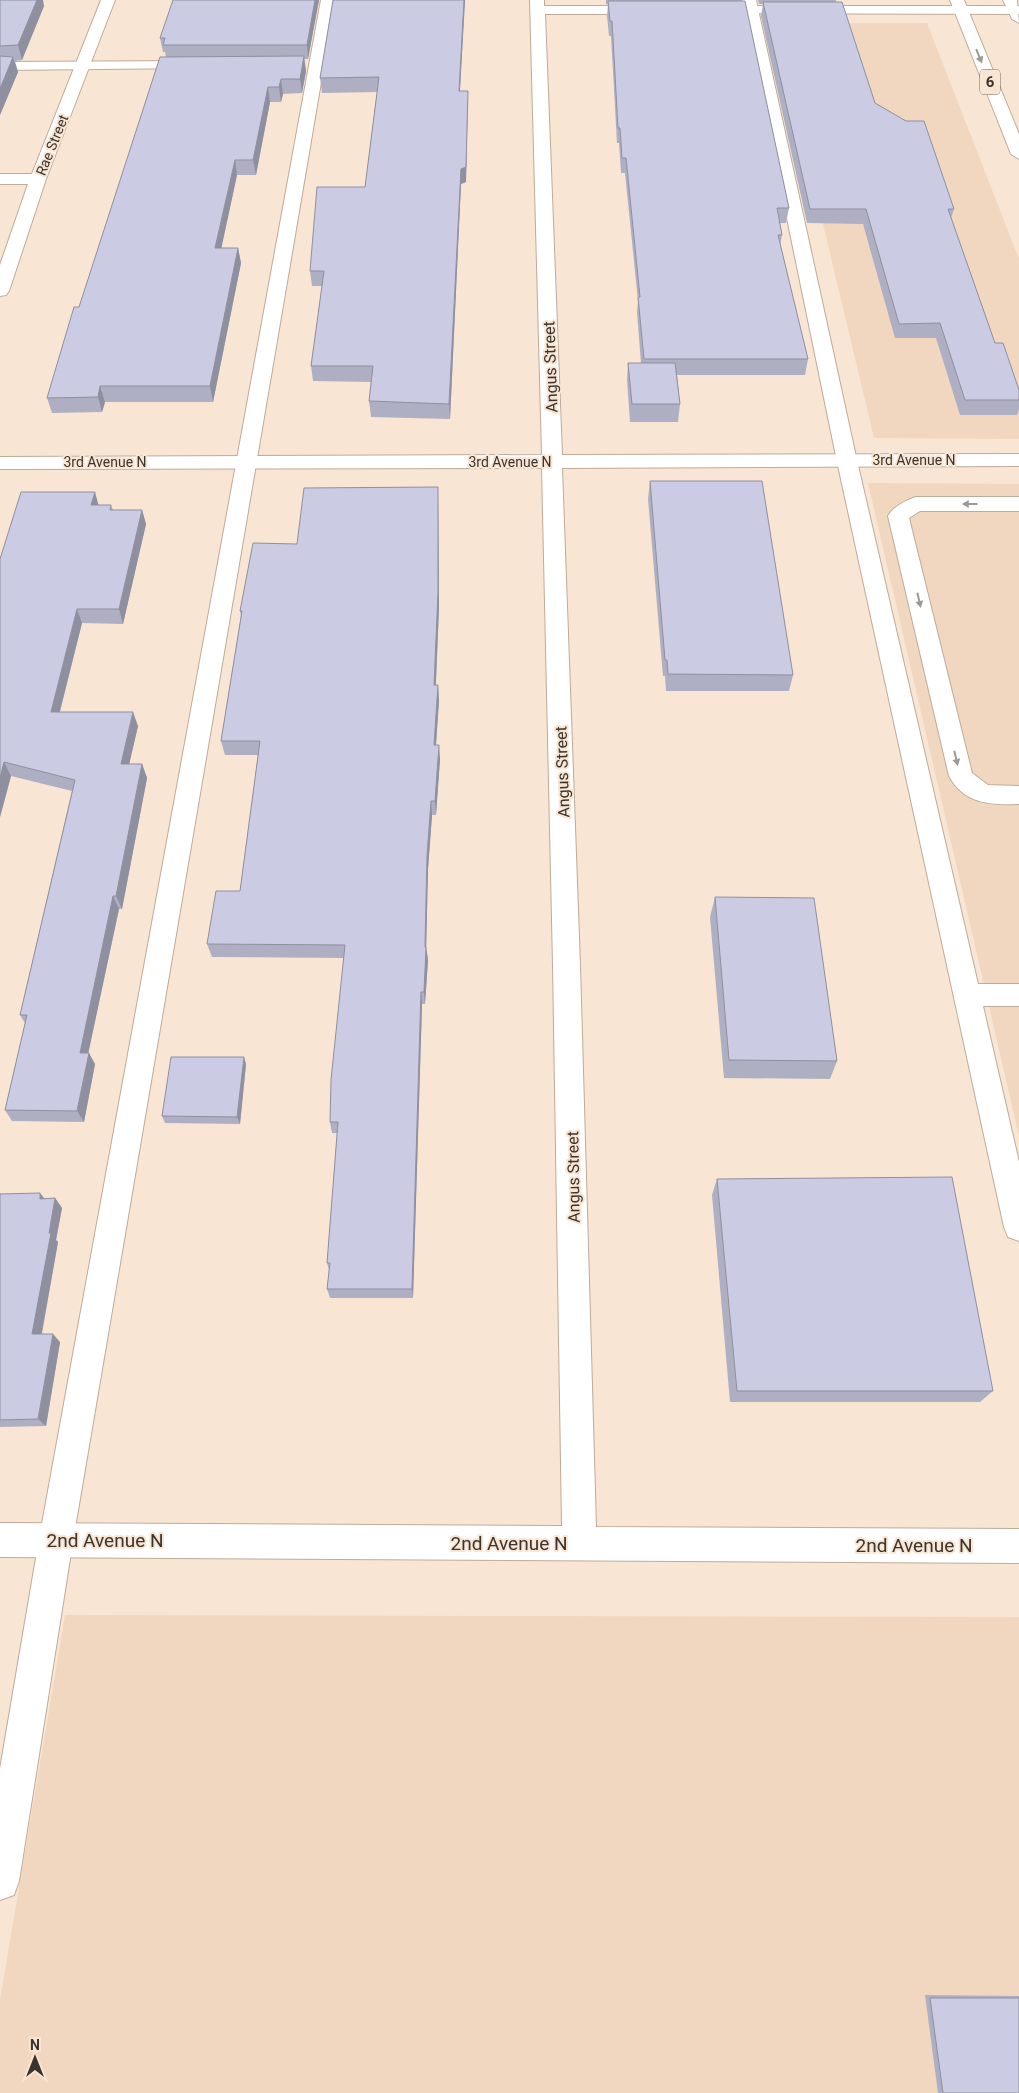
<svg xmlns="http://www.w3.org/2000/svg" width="1019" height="2093" viewBox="0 0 1019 2093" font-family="Roboto,sans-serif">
<rect width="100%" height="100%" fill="#f9e5d3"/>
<path fill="#f1d7c0" d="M775,23h152l92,236v180l-145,-1z
M868,483l151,1v652z
M65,1615l954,2v476h-1019v-93z"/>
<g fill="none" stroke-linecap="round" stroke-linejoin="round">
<g stroke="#beab9a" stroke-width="2">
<path id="service" d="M321,0h14l-262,1540 -54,341 -5,14 -14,5v-131l39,-229z
M742,0h14l101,461 121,523h41v22h-36l36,156v79l-11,-4 -4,-10 -167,-766z
M193,61l7,4 -2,3 -198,2v-8z
M916,497h103v14h-99l-11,7 63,255 16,12 31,1v18c-29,1 -55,0 -70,-28l-61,-260c5,-9 18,-16 28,-19z"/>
</g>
<g stroke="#beab9a" stroke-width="2">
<path id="minor" d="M101,0h14l-69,179 -37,112 -3,4 -6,1v-31l28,-81h-28v-10h32z
M530,0h14v6h101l7,4 -7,4h-100l17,441 457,-1v12l-457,2 18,497 16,562 423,2v34l-1019,-6v-34l562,3 -9,-561 -11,-497 -542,1v-12l542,-2z
M711,6h308v8l-313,-1 -2,-3z"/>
</g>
<g stroke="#beab9a" stroke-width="2">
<path id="primary" d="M950,0h14l55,134v25l-8,-5z
M1003,0h14l2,23 -7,-4z"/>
</g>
<use href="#service" fill="#fff" fill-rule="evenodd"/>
<use href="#minor" fill="#fff" fill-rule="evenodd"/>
<use href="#primary" fill="#fff" fill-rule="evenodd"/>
</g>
<path fill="#afafc3" d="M0,0l44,6 -22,54 -7,1 3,11 -18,43z
M319,0l-11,59h-4l2,12 -4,22 -19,1 -2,8h-11l-14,73h-19l-16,73h17l3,15 -28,139h-108l-3,10 -50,1 -5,-15 32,-91 87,-250 -1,-5h-2l-3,-14z
M333,0h132l-5,91h8l-2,91 -5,2 -11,235 -79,-2 -2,-16 2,-19 -58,-1 -2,-15 11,-80h-10l-2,-15 55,-84 12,-95 -55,1 -2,-15z
M606,0h136l47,208 -3,15h-6l2,12 -2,11 28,113 -3,16h-128l3,29 -2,18h-48l-3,-42 1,-17h13l-4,-51 1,-11 -13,-128h-4l-2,-30h-2l-6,-107h-2l-2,-20 1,-12h-2z
M758,0h78v2l39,101 79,106 -3,9 44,125 24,47v19l-2,6h-57l-24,-77h-41l-32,-114 -56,-1 -46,-207 2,-12h-4z
M650,481l143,194 -4,16h-123l-1,-15h-2l-15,-177z
M438,502l1,105 -3,78h2l1,15 -3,45 4,14 -4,56h-4l-4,54 -2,78 2,13 -3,44h-3l-9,294h-83l-3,-9 2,-19 -2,-7 10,-130h-5l-2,-11 14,-164 -132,-1 -5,-13 33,-53 18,-136h-33l-4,-14 20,-125 -1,-5 57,-67z
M99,505h12l2,5h29l4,14 -23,100 -41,-1 -22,89 78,14 -9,38h13l5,14 -25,131h-3l-31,144 7,11 -11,58 -72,-1 -7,-11 20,-87 -5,-8 52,-224 -61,-15 -11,41v-258z
M715,897l122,164 -7,18 -106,-1 -14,-161z
M246,1064l-6,60 -75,-1 -3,-7z
M717,1179l276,212 -13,11h-250l-18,-207z
M0,1194l45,5 10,-1 7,10 -6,32 2,2 -16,92 18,8 -14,84 -46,1z
M925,1995l94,1v97h-81z"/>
<path fill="#8e8f9f" d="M37,0h6l1,6 -22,54 -4,-15z
M315,0h4l-11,59 -1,-14z
M464,0h1l-6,106v-15z
M304,56l2,15 -4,22 -2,-14z
M13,57l5,15 -18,43v-26z
M281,79l2,15 -2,8 -2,-15z
M268,87l2,15 -14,73 -3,-15z
M468,91l-2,91 -5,2 -11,235 -1,-15 12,-235z
M235,160l2,15 -19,89 -3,-16z
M238,248l3,15 -28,139 -3,-16z
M100,386l5,16 -3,10 -4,-15z
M438,487l1,120 -4,93 -1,-15z
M95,492l4,15 -8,-2z
M142,510l4,14 -23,100 -4,-15z
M77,609l5,14 -26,103 -5,-14z
M438,685l1,15 -4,59 -1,-14z
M133,712l5,14 -12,52 -5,-14z
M439,745l1,14 -4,56 -1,-14z
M4,762l7,14 -11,41v-39z
M142,764l5,14 -25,131 -6,-13z
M431,801l1,14 -4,54 -2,87v-9l2,13 -3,44 -1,-12 3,-136z
M113,896l6,13 -33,155 -6,-11z
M421,992l1,12 -9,294 -1,-9z
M89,1053l6,11 -11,58 -7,-11z
M244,1057l2,7 -6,60 -3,-7z
M40,1193l8,10 -8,-4z
M55,1198l7,10 -6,32 2,2 -18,100 -8,-8z
M53,1334l7,8 -14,84 -8,-7z"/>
<path fill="#cbcce3" stroke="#8e8f9f" d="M0,0h37l-19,45 -18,1z
M173,0h142l-8,45h-144l2,-7h-5z
M333,0h131l-5,91h9l-2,76 -5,2 -12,235 -80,-3 4,-35h-62l13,-95h-14l7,-84h48l14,-110 -59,1z
M608,1h137l44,207h-12l5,27h-4l30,124h-164l-6,-62h2l-14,-139h-4l-2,-30h-2l-6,-107h-2z
M763,2h79l33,101 31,18h18l30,88h-6l47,134h8l16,47v10h-54l-25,-77 -41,1 -33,-115h-56z
M0,56l13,1 -13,32z
M304,56l-4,23h-19l-2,8h-11l-15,73h-18l-20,88h23l-28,138h-110l-2,11 -51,1 27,-91h5l81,-250z
M628,363h47l5,41h-48z
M650,481h112l31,194 -125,-1 -1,-14h-2z
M438,487v106l-4,92h4l-4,60h5l-4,56h-4l-4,55 -2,91h1l-2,45h-3l-9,297h-85l3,-26h-3l11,-141h-8l1,-42 14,-135 -138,-1 9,-53h24l20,-150h-39l21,-130h-2l13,-68 44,1 7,-56z
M21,492h74l-4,13h20l-1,5h32l-23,99h-42l-26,103h82l-12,52h21l-26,132h-3l-33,157h9l-12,58 -72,-1 22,-95h-7l55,-235 -71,-18 -4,16v-219z
M715,897l99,1 23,163 -108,-1z
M171,1057h73l-7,60 -75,-1z
M952,1177l41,214h-256l-20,-212z
M40,1193v6l15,-1 -6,35h2l-19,101h21l-15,85 -38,1v-226z
M930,1998h89v95h-76z"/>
<defs><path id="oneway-solid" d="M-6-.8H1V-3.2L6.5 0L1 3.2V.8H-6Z" transform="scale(1.25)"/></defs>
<g fill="#9d9a96">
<use href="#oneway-solid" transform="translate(979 56) rotate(68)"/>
<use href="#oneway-solid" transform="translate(970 504) rotate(180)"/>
<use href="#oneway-solid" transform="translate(919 600) rotate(77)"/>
<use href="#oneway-solid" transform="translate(956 758) rotate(77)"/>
</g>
<g text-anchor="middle" stroke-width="4" stroke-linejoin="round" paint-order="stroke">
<g font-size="14" fill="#3b342d" stroke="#f9e5d3">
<text transform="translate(52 145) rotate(-68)" y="5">Rae Street</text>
<text x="914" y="465">3rd Avenue N</text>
<text x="105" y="467">3rd Avenue N</text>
<text x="510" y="467">3rd Avenue N</text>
</g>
<rect fill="#f9e5d3" stroke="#74695f" stroke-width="1" x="980" y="69.5" width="20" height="25" rx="4"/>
<g font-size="15" font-weight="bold" fill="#3b342d">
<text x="990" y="87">6</text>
</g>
<g font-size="16" fill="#3b342d" stroke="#f9e5d3">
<text transform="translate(550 367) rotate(-92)" y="6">Angus Street</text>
<text transform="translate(562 772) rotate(-92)" y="6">Angus Street</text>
<text transform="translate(573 1177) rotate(-91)" y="6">Angus Street</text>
</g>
<g font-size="19" fill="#3b342d" stroke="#f9e5d3">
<text x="105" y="1547">2nd Avenue N</text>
<text x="509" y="1550">2nd Avenue N</text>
<text x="914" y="1552">2nd Avenue N</text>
</g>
</g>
<g transform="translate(35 2058)" stroke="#f9e5d3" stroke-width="4" paint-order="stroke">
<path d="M0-4L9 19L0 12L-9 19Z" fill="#3b342d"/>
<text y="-8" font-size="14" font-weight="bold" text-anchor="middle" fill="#3b342d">N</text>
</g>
</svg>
